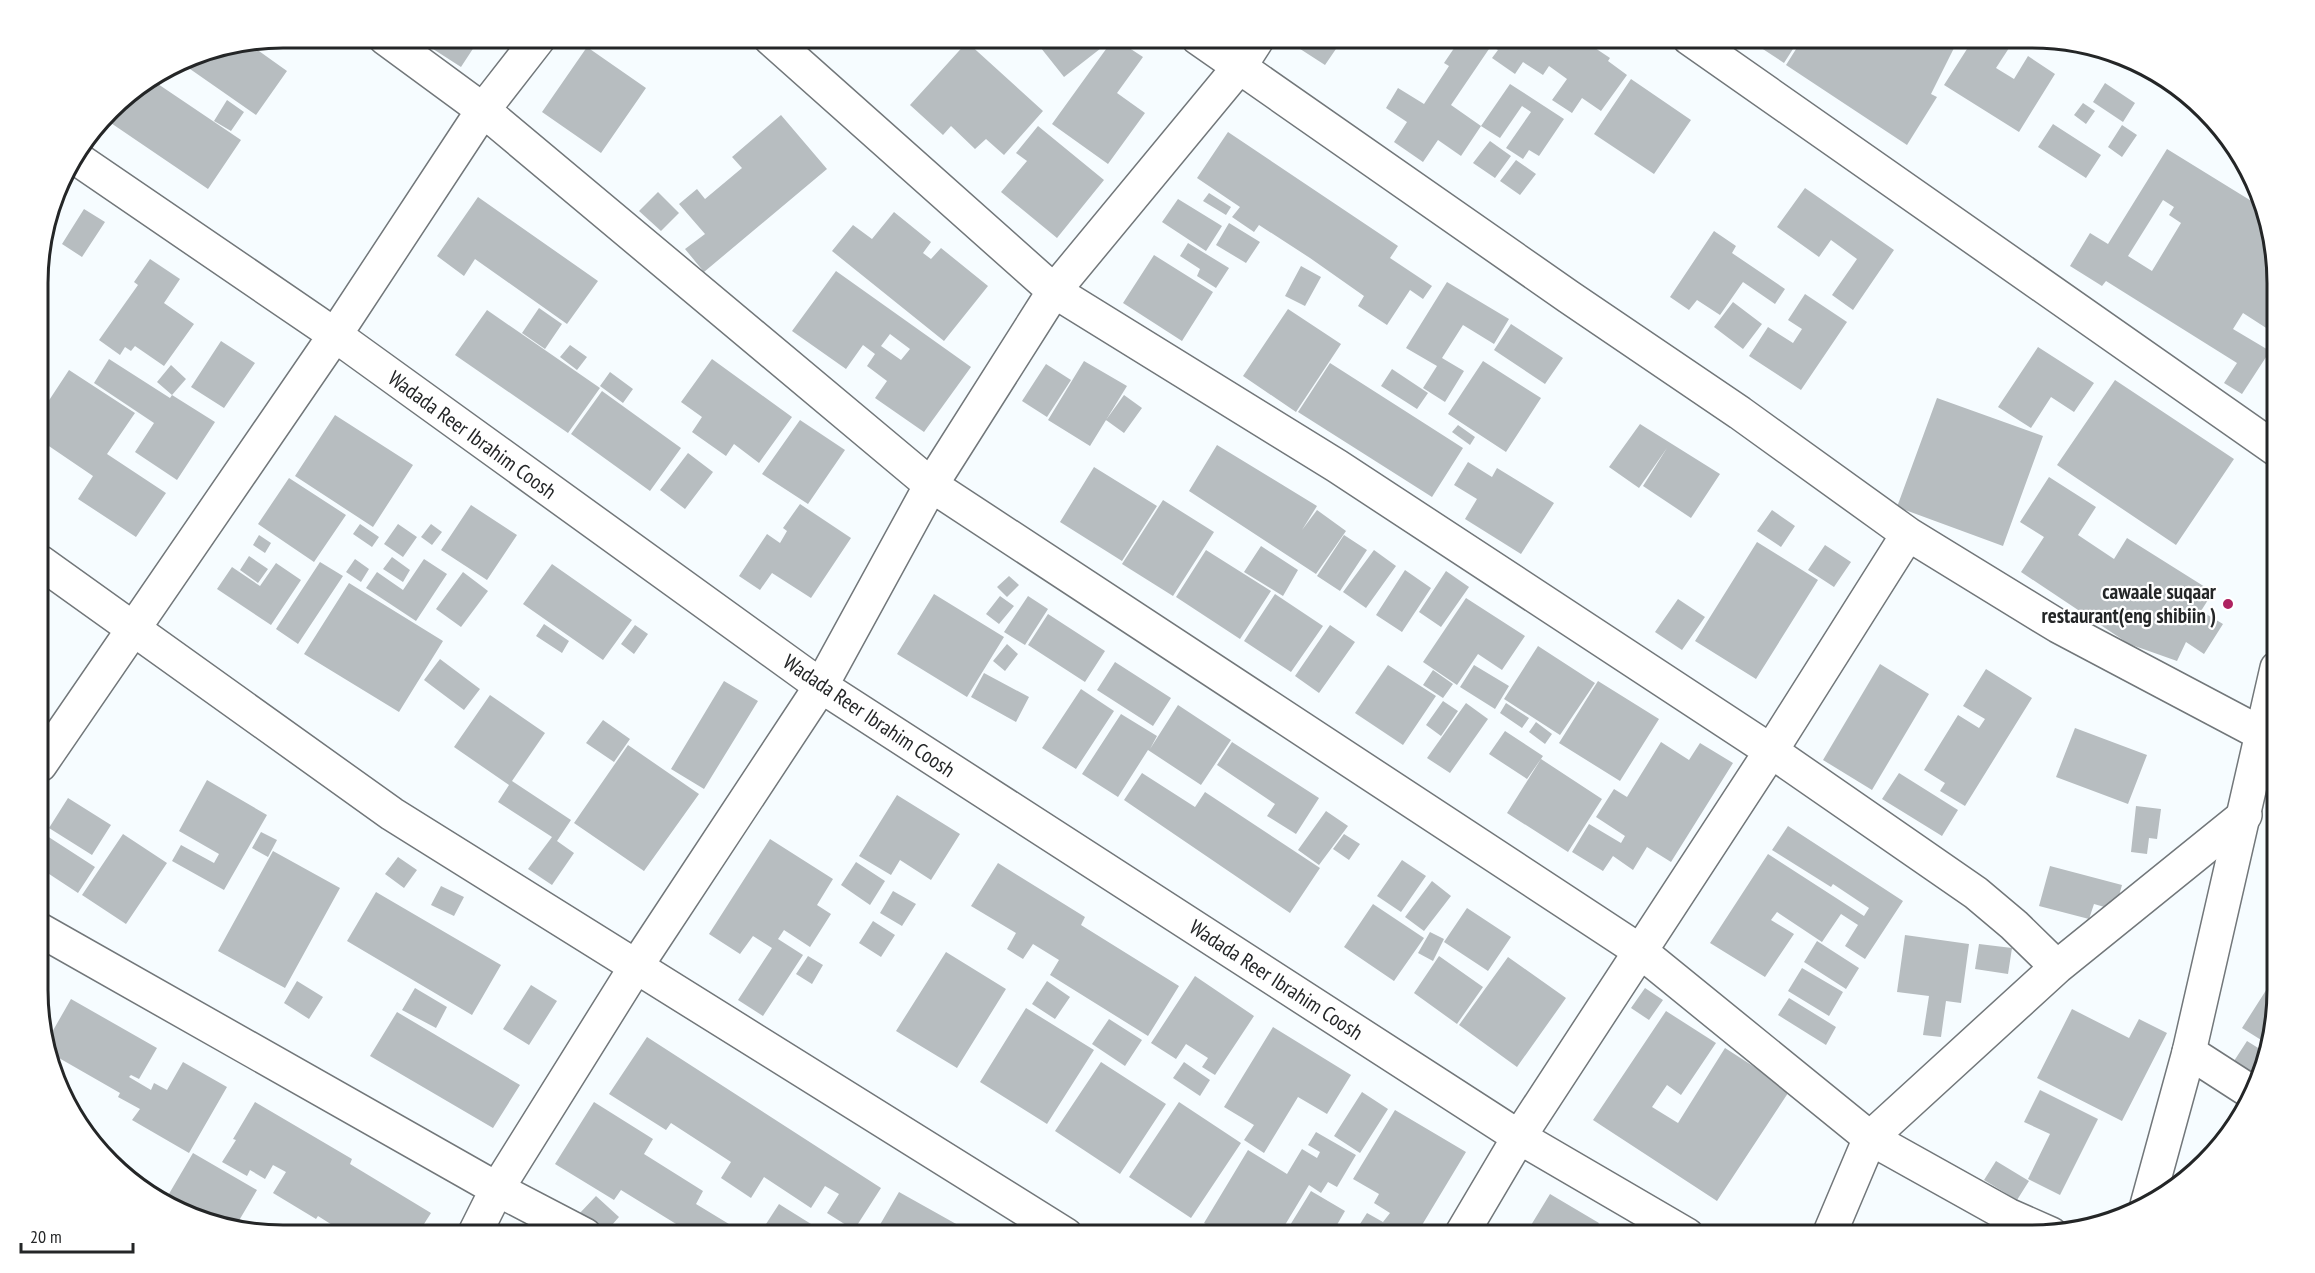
<svg xmlns="http://www.w3.org/2000/svg" width="2315" height="1273" viewBox="0 0 2315 1273" font-family="'PT Sans Narrow',sans-serif">
<rect width="100%" height="100%" fill="#f6fcff"/>
<path fill="#b7bdc0" fill-rule="evenodd" d="M416,38h64l-19,29z
M1033,38h65l7,7 -41,32z
M1114,38l29,19 -26,36 28,20 -37,51 -56,-40z
M1299,38h27l12,8 -13,19 -31,-20z
M1461,38h119l30,20 -2,3 19,14 -26,36 -19,-13 -10,15 -20,-13 15,-21 -18,-13 -6,9 -20,-13 -8,12 -23,-16 6,-8 -7,-4 -40,59 30,21 -20,30 -23,-16 -15,22 -29,-20 13,-20 -21,-14 12,-20 26,16 25,-38 -5,-3z
M1746,38h54l-16,25z
M1803,38h15l8,4 3,-4h130l-28,56 6,3 -30,48 -121,-80z
M1974,38h23l14,7 -15,23 18,11 14,-23 27,18 -36,58 -75,-47z
M967,42l76,69 -39,44 -18,-16 -11,10 -24,-23 -8,9 -33,-30z
M249,44l38,27 -31,44 -76,-53 10,-6z
M587,47l59,41 -45,65 -59,-41z
M1631,79l60,41 -37,54 -60,-40z
M152,80l89,60 -33,49 -103,-70 16,-20z
M2105,83l30,20 -12,19 -30,-20z
M1510,84l54,35 -25,37 -10,-6 -6,9 -17,-11 25,-36 -9,-6 -22,32 -19,-12z
M227,100l17,12 -13,19 -17,-10z
M2083,103l12,8 -9,13 -12,-9z
M781,115l46,54 -123,103 -19,-23 20,-15 -26,-30 18,-15 8,10 37,-31 -10,-11z
M2053,124l48,31 -15,23 -48,-31z
M2122,125l15,10 -15,22 -14,-10z
M1038,126l66,54 -47,58 -56,-46 26,-31 -11,-8z
M1228,132l170,114 -8,12 42,28 -9,13 -13,-9 -23,35 -29,-19 6,-10 -54,-38 -51,-33 -5,7 -22,-15 8,-10 -43,-29z
M1490,141l21,15 -16,22 -22,-15z
M2167,149l99,61 11,57v68l-34,-22 -10,16 37,22 -28,43 -18,-11 13,-20 -131,-82 -4,5 -32,-20 20,-33 18,11zM2163,200l11,7 -5,8 12,8 -29,48 -24,-15z
M1516,160l20,14 -16,21 -20,-14z
M1805,188l89,62 -41,60 -21,-15 25,-36 -26,-19 -12,17 -42,-30z
M658,192l21,21 -18,18 -22,-20z
M1209,193l22,14 -5,8 -23,-14z
M478,197l120,84 -31,43 -92,-65 -11,17 -27,-20z
M1178,199l44,27 -16,25 -44,-29z
M84,209l21,13 -23,35 -20,-13z
M894,212l37,30 -8,11 8,6 10,-11 47,38 -44,55 -112,-90 21,-26 19,14z
M1229,223l31,19 -14,21 -30,-18z
M1714,231l22,15 -4,7 53,36 -10,15 -32,-22 -23,33 -23,-15 -8,10 -19,-13z
M1188,243l41,25 -13,20 -19,-12 3,-7 -20,-13z
M1154,255l59,37 -31,49 -59,-38z
M150,259l30,20 -16,24 30,21 -30,42 -29,-20 -4,5 -6,-4 -5,8 -21,-15 39,-55 -4,-3z
M1301,266l20,11 -16,29 -20,-10z
M836,271l135,96 -47,65 -49,-34 12,-17 -20,-15 8,-12 -12,-9 -17,24 -54,-38zM890,334l20,15 -9,11 -20,-14z
M1447,282l62,37 -15,25 -31,-19 -21,33 22,13 -19,31 -22,-14 14,-22 -31,-18z
M1805,294l42,28 -46,68 -52,-34 19,-29 25,16 9,-14 -14,-9z
M1733,302l29,22 -19,25 -29,-22z
M539,308l23,16 -17,25 -23,-16z
M1288,309l53,35 -45,68 -53,-36z
M487,310l113,78 -32,45 -113,-78z
M1511,324l52,34 -18,26 -51,-34z
M221,341l34,22 -31,45 -33,-21z
M570,345l17,12 -10,13 -17,-13z
M2038,347l56,36 -20,29 -23,-15 -20,31 -33,-21z
M109,359l61,39 2,-3 43,27 -38,58 -42,-28 19,-29 -60,-40z
M712,359l80,58 -33,46 -25,-19 -8,12 -34,-24 10,-15 -21,-15z
M1084,361l43,25 -37,60 -42,-26z
M1483,361l58,37 -35,54 -58,-38z
M1330,363l133,85 -31,49 -134,-85z
M1046,364l25,16 -24,37 -25,-16z
M171,365l15,14 -14,16 -15,-13z
M1392,369l36,24 -11,16 -36,-23z
M69,370l66,43 -28,41 59,39 -30,44 -58,-38 15,-23 -53,-36v-26z
M610,372l23,17 -10,14 -23,-17z
M2115,380l119,79 -58,86 -119,-80z
M602,391l79,57 -31,43 -79,-57z
M1124,395l18,13 -18,25 -18,-13z
M1937,398l106,38 -40,110 -106,-39z
M335,415l78,50 -40,62 -78,-51z
M800,420l45,30 -37,54 -46,-30z
M1640,424l80,50 -29,44 -48,-32 24,-38 -28,40 -30,-21z
M1458,425l17,12 -5,8 -18,-13z
M1217,445l100,61 -15,24 15,-20 29,21 -30,43 -127,-83z
M688,453l25,19 -28,37 -25,-19z
M1468,462l24,15 5,-9 57,35 -33,51 -56,-35 12,-20 -23,-14z
M1094,467l63,39 -35,55 -62,-39z
M2049,477l47,30 -18,28 36,24 13,-21 86,54 -12,19 22,13 -19,30 -18,-12 -9,19 -48,-17 -108,-72 23,-35 -24,-15z
M289,478l57,37 -32,47 -56,-38z
M1163,500l51,32 -41,64 -51,-32z
M800,504l51,34 -40,60 -39,-25 -12,17 -21,-14 28,-42 13,9 7,-12 -4,-3z
M471,505l46,30 -30,45 -46,-30z
M1772,510l23,16 -14,21 -24,-16z
M360,524l19,13 -7,10 -19,-13z
M398,524l19,13 -14,20 -19,-13z
M431,524l11,8 -10,13 -11,-8z
M259,535l12,8 -6,10 -12,-8z
M1344,535l23,15 -27,41 -23,-15z
M1757,542l61,38 -62,99 -61,-38z
M1825,545l26,17 -17,25 -26,-17z
M1261,546l37,24 -15,26 -39,-24z
M1206,550l65,41 -31,48 -64,-42z
M1374,550l22,16 -30,42 -23,-16z
M249,556l19,13 -10,14 -18,-13z
M392,557l18,13 -7,12 -20,-13z
M355,559l14,10 -8,13 -15,-10z
M424,559l23,15 -31,47 -50,-33 11,-16 26,18z
M320,562l23,14 -45,68 -22,-15z
M276,563l25,17 -30,45 -54,-36 15,-22 28,19z
M552,564l80,56 -29,40 -80,-56z
M1405,570l26,18 -29,44 -26,-17z
M1446,571l23,16 -28,40 -22,-15z
M463,572l25,19 -27,36 -25,-18z
M1009,576l10,9 -12,12 -10,-10z
M349,583l94,58 -44,71 -95,-58z
M934,594l70,43 -37,60 -70,-43z
M1275,594l48,32 -32,46 -47,-31z
M1000,596l14,10 -15,18 -13,-10z
M1028,596l20,13 -23,36 -21,-13z
M1466,598l59,38 -23,34 -24,-16 -21,31 -34,-23z
M1678,599l27,18 -23,33 -27,-18z
M1048,614l57,37 -20,31 -57,-37z
M544,624l25,17 -7,12 -26,-17z
M635,625l13,9 -14,20 -13,-10z
M1330,625l25,17 -36,51 -24,-17z
M1007,644l11,10 -13,17 -12,-10z
M1538,646l57,37 -35,52 -56,-36z
M440,659l40,30 -16,21 -40,-30z
M1115,662l56,36 -18,28 -56,-36z
M1880,664l49,30 -57,96 -49,-30z
M1388,665l48,31 -33,49 -48,-32z
M1474,665l35,21 -14,23 -35,-22z
M1986,669l46,29 -67,108 -25,-15 5,-8 -21,-13 34,-55 21,13 6,-9 -22,-13z
M1433,670l20,14 -10,14 -20,-13z
M984,673l45,24 -13,25 -45,-25z
M724,681l34,20 -54,88 -33,-20z
M1598,681l61,38 -39,62 -61,-38z
M1081,689l33,22 -38,58 -34,-21z
M490,695l55,38 -33,48 59,39 -14,21 17,12 -22,32 -24,-16 24,-32 -54,-35 11,-17 -55,-38z
M1443,701l15,10 -17,25 -15,-11z
M1466,703l22,16 -38,54 -23,-15z
M1506,703l23,15 -7,10 -22,-15z
M1178,705l53,35 -30,45 -53,-35 -30,47 -36,-23 39,-60 36,22 -7,13z
M603,720l27,19 -16,23 -28,-19z
M1536,722l16,12 -7,10 -16,-12z
M2075,728l72,27 -19,49 -72,-27z
M1505,731l38,25 -16,23 -38,-25z
M1232,742l87,56 -23,36 -29,-18 8,-12 -58,-39z
M1661,742l28,18 11,-17 33,20 -62,99 -24,-15 -14,23 -20,-14 -10,15 -31,-19 17,-28 32,19 4,-7 -29,-19 18,-28 13,8z
M628,745l71,49 -55,77 -70,-48z
M1541,759l61,40 -34,53 -61,-39z
M1142,773l53,34 10,-15 115,76 -30,45 -166,-113z
M1899,773l59,37 -16,26 -60,-37z
M207,780l60,35 -43,75 -52,-29 9,-16 33,18 5,-9 -40,-23z
M897,795l63,39 -29,46 -31,-20 -9,15 -32,-19z
M68,798l43,27 -19,30 -43,-27z
M2136,806l25,3 -4,30 -8,-1 -2,16 -16,-2z
M1326,811l22,15 -29,39 -21,-15z
M1788,826l115,75 -38,58 -20,-13 13,-21 -17,-11 -19,28 -45,-30 -6,8 23,14 -29,43 -55,-34 58,-89 96,62 5,-8 -36,-24 -2,3 -59,-37z
M261,832l16,8 -9,17 -16,-9z
M44,834l51,33 -17,26 -38,-25v-27z
M123,834l44,29 -41,61 -44,-29z
M1344,834l16,10 -11,16 -16,-11z
M770,839l63,40 -16,26 14,9 -21,33 -26,-17 -6,9 25,16 -40,61 -25,-16 34,-52 -19,-12 -13,18 -31,-20z
M273,851l67,37 -55,100 -67,-37z
M398,857l19,13 -13,18 -19,-14z
M1402,860l24,16 -25,36 -24,-16z
M856,862l29,19 -15,24 -29,-20z
M998,863l87,54 -4,8 98,61 -31,50 -98,-61 9,-15 -26,-16 -10,15 -16,-10 9,-16 -45,-27z
M2050,866l72,19 -7,25 -21,-6 -5,15 -50,-13z
M1432,881l19,15 -27,35 -19,-14z
M441,886l23,11 -10,19 -23,-11z
M893,891l23,13 -14,22 -22,-13z
M376,892l125,73 -29,50 -125,-74z
M1373,904l51,34 -30,43 -50,-34z
M1467,908l44,29 -23,34 -44,-29z
M873,921l22,14 -14,22 -22,-14z
M1430,932l14,7 -11,22 -15,-8z
M1905,935l64,9 -8,59 -15,-2 -5,36 -18,-2 6,-39 -32,-4z
M1817,941l42,27 -13,21 -42,-27z
M1979,944l33,4 -4,26 -33,-5z
M946,952l60,37 -49,79 -61,-37z
M808,956l15,9 -11,19 -16,-10z
M1439,956l44,31 -26,37 -43,-31z
M1508,957l58,41 -49,69 -58,-42z
M1802,968l41,24 -14,24 -41,-25z
M2277,973v32l-11,38 -24,-15z
M1195,976l59,40 -39,59 -13,-8 6,-9 -22,-14 -10,15 -25,-16z
M297,981l26,16 -14,22 -25,-16z
M1047,981l23,16 -15,22 -23,-15z
M531,985l26,16 -28,44 -26,-16z
M415,988l32,19 -11,21 -34,-18z
M1645,988l18,12 -14,20 -18,-12z
M1789,998l47,29 -10,18 -48,-30z
M71,999l86,49 -18,31 -8,-4 -2,2 22,13 3,-7 13,7 16,-28 44,25 -38,66 -57,-33 8,-11 -22,-12 2,-4 -68,-39 -5,-13z
M1026,1008l68,42 -47,74 -67,-42z
M2072,1009l57,29 10,-19 28,14 -45,88 -85,-43z
M1666,1011l50,32 -35,52 -14,-10 -15,22 26,16 47,-75 65,42 -73,111 -124,-81z
M397,1012l123,73 -27,43 -123,-72z
M1109,1019l33,21 -17,26 -33,-22z
M1273,1027l78,48 -24,39 -29,-17 -34,56 -20,-13 10,-15 -30,-18z
M647,1037l234,151 -27,42 -27,-17 12,-19 -14,-8 -14,22 -47,-31 -13,21 -30,-20 10,-16 -60,-39 -5,7 -57,-36z
M2247,1041l16,10 -9,23 -20,-13z
M1101,1062l65,42 -46,70 -65,-43z
M1184,1062l26,18 -10,16 -27,-18z
M2040,1090l58,29 -38,76 -32,-16 22,-45 -26,-12z
M1362,1092l26,17 -28,44 -26,-17z
M255,1102l97,57 -2,5 81,49 -14,22h-69l-30,-19 -2,3 -43,-26 13,-21 -13,-7 -8,14 -15,-9 -3,6 -25,-14 14,-22 -3,-1z
M594,1102l59,37 -9,15 59,37 -7,13 51,31h-53l-73,-45 -7,10 -59,-36z
M1179,1102l62,41 -50,75 -62,-41z
M1395,1110l71,42 -50,83h-63l14,-22 16,9 7,-9 -16,-10 5,-9 -26,-15z
M1316,1132l40,23 -19,32 -9,-5 -7,11 -12,-8 -30,50h-53l-22,-12 44,-73 39,24 15,-25 15,9 3,-6 -12,-7z
M193,1153l64,37 -23,39 -14,-2 -57,-23z
M1996,1161l33,20 -12,19 -33,-20z
M1311,1191l34,20 -14,24h-47z
M899,1192l59,33 17,10h-101z
M1550,1194l49,29 -7,12h-67z
M596,1196l23,21 -16,18 -24,-21z
M779,1204l24,15 26,16h-70z"/>
<g fill="none" stroke-linecap="round" stroke-linejoin="round">
<g stroke="#72777a" stroke-width="36">
<path id="street" d="M385,38l98,72 448,375 709,466 230,187 138,77 43,19
M770,38l284,253 283,175 434,285 205,142 38,32 43,42
M1198,38l371,259 171,116 168,121 150,92 204,108 15,11
M1689,38l588,412
M76,158l259,177 486,351 698,451 168,98
M40,562l352,252 674,421
M40,765l295,-430 148,-225 56,-72
M40,930l457,259 88,46
M2189,1052l62,40
M474,1235l23,-46 138,-221 186,-282 110,-201 123,-194 186,-225 18,-28
M1461,1235l58,-98 252,-386 137,-217
M1829,1235l41,-97 187,-171 188,-152"/>
</g>
<g stroke="#72777a" stroke-width="36">
<path id="highway" d="M2147,1205l42,-153 88,-384"/>
</g>
<use href="#street" stroke="#fff" stroke-width="33"/>
<use href="#highway" stroke="#fff" stroke-width="33"/>
</g>
<circle fill="#ae2260" stroke="#fff" stroke-width="2" cx="2228" cy="604" r="6"/>
<g text-anchor="middle" stroke-width="4.5" stroke-linejoin="round" paint-order="stroke">
<g font-size="21" fill="#242627" stroke="#fff">
<text transform="translate(472 435) rotate(36)" y="7">Wadada Reer Ibrahim Coosh</text>
<text transform="translate(869 716) rotate(34)" y="7">Wadada Reer Ibrahim Coosh</text>
<text transform="translate(1276 980) rotate(33)" y="7">Wadada Reer Ibrahim Coosh</text>
</g>
<g font-size="21" font-weight="bold" fill="#242627" stroke="#fff" text-anchor="end">
<text x="2216" y="599">cawaale suqaar<tspan x="2216" dy="24">restaurant(eng shibiin )</tspan></text>
</g>
</g>
<path d="M0 0H2315V1273H0ZM283 48H2032A235 235 0 0 1 2267 283V990A235 235 0 0 1 2032 1225H283A235 235 0 0 1 48 990V283A235 235 0 0 1 283 48Z" fill="#fff" fill-rule="evenodd"/>
<path fill="none" stroke="#242627" stroke-width="3" d="M283 48H2032A235 235 0 0 1 2267 283V990A235 235 0 0 1 2032 1225H283A235 235 0 0 1 48 990V283A235 235 0 0 1 283 48Z"/>
<path d="M21 1243v9h112v-9" fill="none" stroke="#242627" stroke-width="3"/>
<text x="30" y="1243" font-size="18" fill="#242627" stroke="#ffffff" stroke-width="4.5" paint-order="stroke">20 m</text>
</svg>
